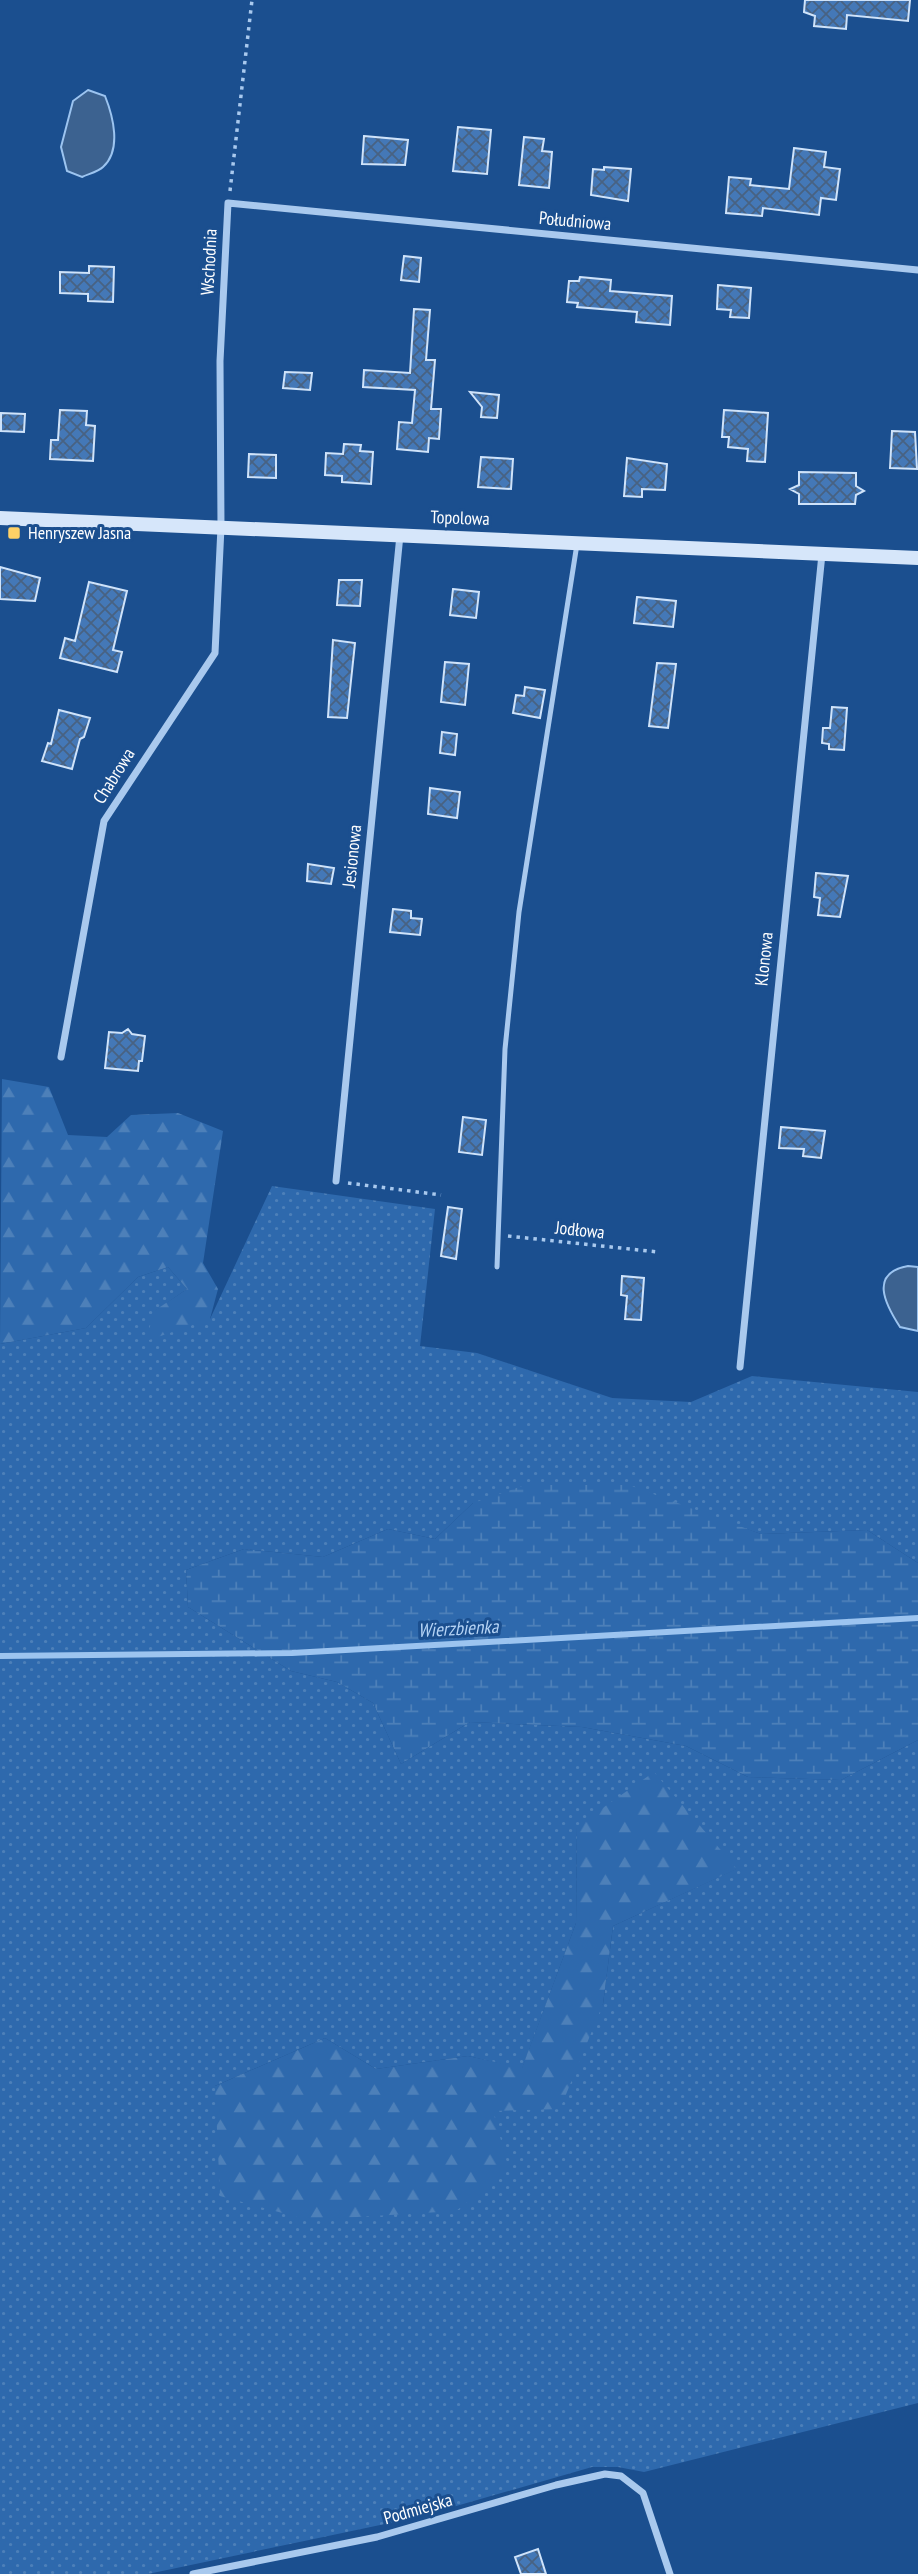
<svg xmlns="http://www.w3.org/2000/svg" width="918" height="2574" viewBox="0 0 918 2574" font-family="'PT Sans Narrow',sans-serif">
<defs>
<pattern id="green-dots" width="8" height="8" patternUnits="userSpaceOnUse" patternTransform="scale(1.75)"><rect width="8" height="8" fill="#2e69ad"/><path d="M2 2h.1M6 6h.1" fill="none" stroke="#4d80b9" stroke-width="1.8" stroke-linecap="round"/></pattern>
<pattern id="forest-firs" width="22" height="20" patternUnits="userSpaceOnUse" patternTransform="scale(1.75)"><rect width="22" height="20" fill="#2e69ad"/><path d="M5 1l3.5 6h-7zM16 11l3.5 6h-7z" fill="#4d80b9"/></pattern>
<pattern id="wetland-marsh" width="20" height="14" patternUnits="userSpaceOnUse" patternTransform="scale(1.75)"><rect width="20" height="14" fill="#2e69ad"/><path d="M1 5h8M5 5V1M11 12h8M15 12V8" fill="none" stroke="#4d80b9"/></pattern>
<pattern id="building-cross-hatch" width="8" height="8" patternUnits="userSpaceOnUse" patternTransform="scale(1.75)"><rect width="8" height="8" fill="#4478b7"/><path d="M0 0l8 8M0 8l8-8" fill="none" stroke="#486282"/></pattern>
</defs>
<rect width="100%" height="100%" fill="#1b4f8f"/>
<path fill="url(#green-dots)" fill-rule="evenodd" d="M272,1186l163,23 -15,137 57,7 135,45 79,4 61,-26 166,16v171l-51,-33 -106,4 -61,-21 -227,-10 -38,36 -47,-10 -65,28 -79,-8 -58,21 2,37 103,64 46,11 36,21 28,61 69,-42 112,5 104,19 62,31 93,3 77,-40v663l-274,69 -26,-5h-26l-174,50 -270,57h-148v-1230l86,-16 52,-51 30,-10 19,22 -32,22 55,8zM577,1826l159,43 -123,57 -10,78 -110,107 -278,-25 110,-48 51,31 92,-13 54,13 54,-146z"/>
<path fill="url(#forest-firs)" d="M2,1079l47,8 19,48 39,2 24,-22 47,-2 45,18 -20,132 15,26 -8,30 -64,22 8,-30 33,-22 -19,-22 -30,10 -52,51 -86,16z
M654,1772l83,97 -124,57 -10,78 -43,105 -67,2 16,59 -53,41 -148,9 -88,-24 -5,-110 110,-48 51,31 92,-13 54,12 54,-145 1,-97z"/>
<path fill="url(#wetland-marsh)" d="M525,1485h104l132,49 106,-4 51,33v177l-77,40 -93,-3 -62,-31 -104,-19 -112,-5 -69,42 -28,-61 -36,-21 -46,-11 -103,-64 -2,-37 58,-21 79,8 65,-28 47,10 38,-36z"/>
<path fill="#3c6290" stroke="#9cc4f0" stroke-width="2" d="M88,90l17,6c8,20 17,54 -2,71 -5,5 -15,7 -21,10l-15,-6 -6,-24 12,-46z
M908,1266l10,1v64l-18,-4c-15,-23 -31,-54 8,-61z"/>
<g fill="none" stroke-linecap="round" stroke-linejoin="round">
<path stroke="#9cc4f0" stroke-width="6" d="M0,1656l292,-3 626,-35"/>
</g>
<path fill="url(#building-cross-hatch)" stroke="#cfe3fa" stroke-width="2" d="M805,0h105l-2,21 -61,-6 -1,14 -32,-3 1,-10 -11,-4z
M458,127l33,3 -4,44 -34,-3z
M364,136l44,4 -3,25 -43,-1z
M524,137l20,2 -2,12 10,1 -3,36 -30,-3z
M794,148l32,4 -2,15 16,2 -4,31 -15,-2 -2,17 -56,-7 -1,8 -36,-3 3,-36 22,2 -1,6 39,4z
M604,167l27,2 -3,32 -37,-6 2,-26 11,1z
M404,256l17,2 -2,24 -18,-2z
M89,266l25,1 -1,35 -25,-1v-7l-28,-1v-21l29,1z
M580,277l31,3 -1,11 62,5 -2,29 -34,-3 1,-10 -60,-5 1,-4 -11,-1 2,-21h10z
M718,285l33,3 -2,30 -19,-1 1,-7 -14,-1z
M414,309l16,1 -4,50h9l-4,49h10l-2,30 -10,-1 -1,14 -31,-3 2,-27 13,1 3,-33 -52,-3 1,-17 46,3z
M285,372l27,1 -2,17 -27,-2z
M470,392l29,3 -2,23 -16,-1 1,-10z
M60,410l27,1 -1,14 9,1 -2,35 -43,-2 1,-19h7z
M724,410l44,3 -3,49 -18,-1 1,-12 -20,-2 1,-10h-7z
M1,413l24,1 -1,18 -23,-1z
M892,431l23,1 2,37 -27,-1z
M344,444l17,1 -1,6 13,1 -2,32 -29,-2v-6l-17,-1 1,-22 17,1z
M249,454l27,1v23l-28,-1z
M481,457l32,2 -2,30 -33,-2z
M627,458l40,6 -2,26 -23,-1v8l-18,-1z
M799,472l57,1v13l8,5 -8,4 -1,9h-56v-10l-9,-5 9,-4z
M0,567l40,11 -5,23 -35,-2z
M339,580h23l-2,26 -23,-1z
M89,582l38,9 -14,59 9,2 -5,20 -57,-14 5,-20 10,3z
M453,589l26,3 -3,26 -26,-3z
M637,597l39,4 -3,26 -39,-4z
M333,640l22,3 -8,75 -19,-1z
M445,662l24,2 -4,41 -24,-3z
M657,663l19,1 -8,64 -19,-2z
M525,687l20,3 -5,28 -27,-5 3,-18 8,1z
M832,707l15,1 -3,42 -15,-1v-5l-7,-1 1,-15h7z
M59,710l31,8 -6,19 -4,2 -8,30 -30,-8 6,-18 3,1z
M442,732l15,2 -2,21 -15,-2z
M430,788l30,4 -3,26 -29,-4z
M308,864l26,4 -3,16 -24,-3z
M816,873l32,3 -8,41 -22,-2 2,-17 -6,-1z
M393,909l18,2v7l11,1 -2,16 -30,-3z
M128,1029l4,5 13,2 -3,25h-3l-1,10 -33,-3 4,-36 13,1z
M463,1117l23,3 -4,35 -23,-3z
M781,1127l44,4 -4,27 -18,-2 1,-7 -25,-1z
M448,1207l14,2 -6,50 -15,-3z
M622,1276l22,2 -3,42 -16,-1 2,-23 -6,-1z
M538,2549l8,25h-25l-6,-17z"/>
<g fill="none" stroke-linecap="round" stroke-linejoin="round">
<path stroke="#a9c9ee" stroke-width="3.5" stroke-dasharray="3.5 5" stroke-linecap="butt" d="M230,191l22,-191
M348,1183l93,12
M508,1236l150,16"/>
<path stroke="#a9c9ee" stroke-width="5" d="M497,1267l8,-218 14,-137 58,-368"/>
<path stroke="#a9c9ee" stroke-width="7" d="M61,1057l43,-236 111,-168 6,-126 -1,-166 8,-158 690,67
M336,1181l64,-646
M740,1367l82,-813
M193,2574l184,-37 179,-52 49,-11 16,2 22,17 27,81"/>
<path stroke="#d6e6fa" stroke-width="14" d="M0,518l918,40"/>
</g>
<rect fill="#ffd166" stroke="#1b4f8f" stroke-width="2.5" x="7" y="526" width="14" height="14" rx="3.5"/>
<g text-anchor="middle" stroke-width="6" stroke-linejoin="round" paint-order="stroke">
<g font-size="18" fill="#fff" stroke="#1b4f8f">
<text transform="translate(575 221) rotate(5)" y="6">Południowa</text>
<text transform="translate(209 262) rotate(-87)" y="6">Wschodnia</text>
<text transform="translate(460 518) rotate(2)" y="6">Topolowa</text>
<text transform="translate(114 776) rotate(-58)" y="6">Chabrowa</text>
<text transform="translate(352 856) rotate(-84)" y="6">Jesionowa</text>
<text transform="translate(764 959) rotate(-84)" y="6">Klonowa</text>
<text transform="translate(580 1230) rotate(6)" y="6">Jodłowa</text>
<text transform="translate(418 2509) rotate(-16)" y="6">Podmiejska</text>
</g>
<g font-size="18" fill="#fff" stroke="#1b4f8f" text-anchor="start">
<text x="28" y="539">Henryszew Jasna</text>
</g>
<g font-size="19" font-style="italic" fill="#b5d3f5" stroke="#1b4f8f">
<text transform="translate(458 1628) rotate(-3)" y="7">Wierzbienka</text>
</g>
</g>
</svg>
